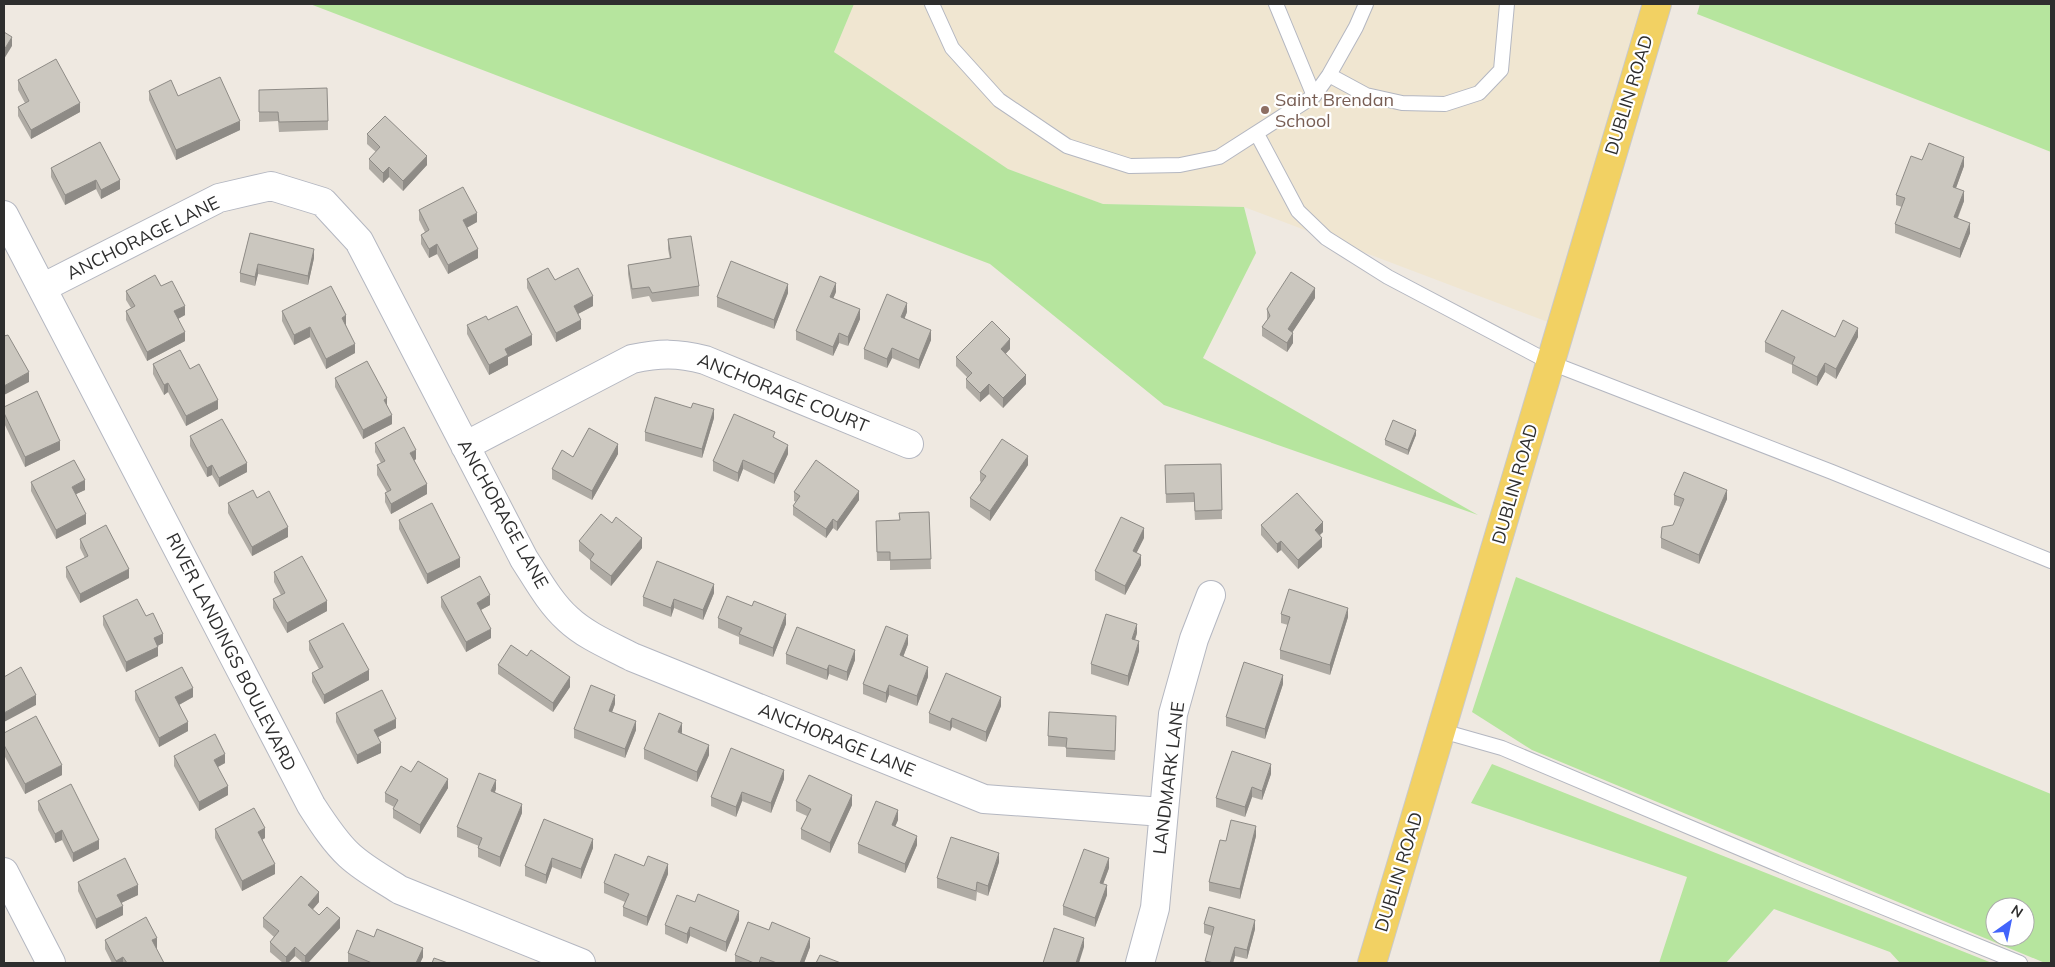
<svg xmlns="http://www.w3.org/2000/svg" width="2055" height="967" viewBox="0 0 2055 967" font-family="Mulish,sans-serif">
<rect width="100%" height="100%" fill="#efe9e1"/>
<path fill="#f0e6d1" d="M854,4h787l-93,318 -304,-115 -141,-3 -95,-35 -174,-117z"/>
<path fill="#b6e59e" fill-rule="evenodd" d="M310,4h544l-20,48 174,117 95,35 141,3 12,46 -53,105 275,157 -314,-110 -174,-141z
M1700,4h351v148l-354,-138z
M1516,577l535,217v169h-6l-513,-213 -60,-38zM1995,907h30v30h-30z
M1492,764l500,199h-92l-10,-11 -116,-43 -48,54h-67l28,-86 -216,-74z"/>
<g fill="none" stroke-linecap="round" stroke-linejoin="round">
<g stroke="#b4b7c1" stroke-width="16">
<path id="lane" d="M932,4l20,44 47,52 68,46 63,20 50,-1 39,-8 95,-61 15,-21 27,-48 10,-23
M1276,4l38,92
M1329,75l37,20 36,8 43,1 34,-11 22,-23 6,-66
M1257,134l41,77 28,27 62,39 163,86 281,109 219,89
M1442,731l60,17 294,124 224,91"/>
</g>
<g stroke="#b4b7c1" stroke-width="30">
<path id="street" d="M4,215l307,590c11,17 23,36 38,50 15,14 34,24 51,35l181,73
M42,288l177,-90 52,-12 52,16 36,39 165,318c13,20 26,44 44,60 18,17 43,27 64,38l352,142 179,13
M465,446l167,-87c29,-6 45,-6 73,1l204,84
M4,872l47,91
M1140,963l15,-55 18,-194 21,-75 17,-44"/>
</g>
<g stroke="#c9c9c9" stroke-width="30">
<path id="primary" d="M1372,963c96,-319 189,-640 285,-959"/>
</g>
<use href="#lane" stroke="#fff" stroke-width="14"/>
<use href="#street" stroke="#fff" stroke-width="28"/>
<use href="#primary" stroke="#f2d163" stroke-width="28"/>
</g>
<path fill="#afaba4" d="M18,80l62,32 -49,27 -13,-23v-9l7,-4 -7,-13z
M259,90l69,31v9l-49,2 -1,-11 -19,1z
M149,91l91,39 -64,30 -27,-60z
M367,134l60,31 -24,26 -14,-14 -6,6 -14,-14v-10l7,-7 -9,-8z
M100,142l20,47 -19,10 -5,-10 -31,16 -14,-28v-9z
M1922,160l42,6 -8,22 8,13 -6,17 12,15 -10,25 -65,-25v-9l7,-17 -6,-2v-10z
M419,210l58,12 -10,5 11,31 -30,16 -11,-20 -8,4 -8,-14v-9l4,-3 -6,-12z
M250,233l64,25 -6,27 -50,-11 -3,12 -15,-4v-9z
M668,239l31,47v10l-47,6 -3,-6 -17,3 -4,-25v-9l42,-6 -2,-10z
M527,279l28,1 38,26 -15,8 3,15 -25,13 -29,-54z
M161,286l24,29 -7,4 7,22 -38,20 -21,-41v-9l5,-3 -5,-8v-9z
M836,292l-3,6 27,21 -12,27 -9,-3 -6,13 -37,-16v-9z
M788,293l-14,36 -57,-22v-10z
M1315,298l-23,34 1,11 -6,9 -25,-16v-9l5,-7v-11z
M282,311l64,14 9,28 -29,16 -16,-32 -16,8 -12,-24z
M907,312l-3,7 27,21 -12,29 -27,-11 -5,10 -23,-9v-10z
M467,325l65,20 -24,12v8l-19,10 -22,-41z
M1835,337h23l-22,42 -11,-7 -8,14 -25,-13v-8l-27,-13v-10z
M1010,349l-5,5 21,30 -23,24 -14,-14 -9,8 -14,-14v-9l1,-2 -11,-11v-9z
M153,364l65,45 -32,17 -18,-34 -4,3 -11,-21z
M335,378l57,46 -29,15 -28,-52z
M4,407l56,43 -35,17 -21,-44z
M714,418l-12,40 -57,-17v-9z
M1416,435l-8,20 -23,-10v-5z
M190,436l57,36 -28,15 -7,-12 -5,2 -17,-31z
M775,439l13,15 -14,30 -31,-15 -5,13 -25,-11v-10z
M375,443l41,16 -2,2 13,33 -36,20 -6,-12v-9l2,-1 -10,-17v-10l4,-2 -6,-11z
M618,454l-26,46 -40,-21v-10l21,-12z
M1221,464l1,55 -27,1 -1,-18 -28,1 -1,-38z
M1028,465l-38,56 -20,-14v-9l11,-16 -1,-1v-9z
M31,482l54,8 -9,4 10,30 -30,15 -25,-48z
M794,492l65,8 -22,31 -4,-3 -7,10 -33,-23v-9l3,-4 -2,-1z
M1674,495l53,4 -28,65 -38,-16v-10l12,-13 8,-18 -7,-2z
M257,498l31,39 -36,19 -24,-43v-10z
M929,512l2,57 -41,1v-9h-13l-1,-31 24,-10z
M399,520l61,47 -33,17 -28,-55z
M1261,525l62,7 -3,3 2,12 -24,22 -17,-19 -4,3 -16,-18z
M1144,538l-8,15 5,12 -16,30 -30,-15v-9z
M80,539l49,39 -49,25 -14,-26v-10l19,-9 -5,-10z
M579,541l63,7 -31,38 -21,-17v-9l-11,-9z
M274,572l53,39 -40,22 -14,-25v-9l8,-4 -7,-13z
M714,593l-11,27 -29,-12 -3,9 -28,-11v-9z
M441,597l49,8 -9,5 10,28 -25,14 -25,-45z
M1281,614l67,3 -18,58 -50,-16v-9l8,-25 -7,-2z
M103,616h43l17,27 -6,3 1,10 -32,16 -23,-47z
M718,618l68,6 -13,33 -34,-13v-7l-21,-9z
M1137,633l-2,7 4,11 -11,35 -37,-12v-10z
M309,641l60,39 -45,24 -12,-22v-9l7,-4 -10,-19z
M908,644l-5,13 25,20 -11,29 -28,-11 -3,8 -23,-9v-10z
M786,654l69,6 -8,21 -18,-7 -2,6 -41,-16z
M527,656l43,31 -17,25 -55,-38v-9z
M1283,684l-18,55 -39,-13v-9z
M135,691l58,6 -14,8 9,26 -29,16 -24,-47z
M615,704l-3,8 24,18 -11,28 -51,-20v-9z
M1001,706l-15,36 -34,-15 -2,4 -21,-8v-10z
M336,713l60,15 -18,9 3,16 -24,11 -21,-42z
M1116,725l-1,35 -49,-3v-10l-18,-1v-10z
M682,732l-1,2 28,21 -12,27 -53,-23v-10z
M4,733l58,42 -37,19 -21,-39z
M174,756l51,7 -7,4 10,28 -29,16 -25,-45z
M411,772l37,16 -28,46 -27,-16v-9l1,-2 -9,-5v-9z
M1271,774l-9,26 -10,-3 -7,20 -29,-10v-9z
M784,779l-13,34 -29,-12 -6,16 -25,-11v-9z
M496,789l-1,3 27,21 -22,54 -22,-10v-9l1,-2 -22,-9v-10z
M38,801l61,48 -26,13 -11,-22 -7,3 -17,-33z
M796,801l56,4 -22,48 -29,-14v-10l6,-13 -11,-5z
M544,819l49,29 -12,31 -29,-12 -6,17 -21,-8v-10z
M898,820l-3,6 22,19 -12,28 -47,-20v-9z
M215,829l50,9 -3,2 13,34 -33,17 -27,-53z
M1256,836l-16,63 -31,-8v-9l17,-41z
M999,862l-11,34 -11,-4 -1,9 -39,-13v-10z
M644,866l24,8 -21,52 -24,-10v-9l2,-5 -21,-9v-10z
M1109,868l-6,16 4,11 -12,32 -32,-12v-9z
M78,882l60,13 -17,8 2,12 -27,14 -18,-38z
M319,902l-7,8 7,5 21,13 -32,35h-5l-8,-7 -7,7h-5l-13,-11v-10l4,-5 -11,-10v-9z
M739,920l-13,32 -36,-16 -3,8 -22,-10v-9z
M1204,924l51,5 -8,30 -12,-3 -2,7h-28l7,-27 -8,-3z
M105,940l52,8h-1l8,15h-52l-7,-14z
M810,947l-6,16h-69v-8z
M348,953l75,4 -3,6h-70l-2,-1z"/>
<path fill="#8e8b86" d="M12,37v9l-8,13v-9z
M80,103v9l-49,27v-9z
M240,121v9l-64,30v-10z
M427,156v9l-24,26v-10z
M1964,157v9l-11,30v-9z
M389,167v10l-6,6v-10z
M96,180v9l-31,16v-10z
M120,180v9l-19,10v-9z
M1964,191v10l-10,25v-9z
M477,213v9l-14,8v-10z
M1970,223v10l-10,25v-9z
M437,244v10l-8,4v-9z
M314,249v9l-6,27v-9z
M478,249v9l-30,16v-9z
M258,264v10l-3,12v-9z
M836,283v9l-6,14v-9z
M788,284v9l-14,36v-9z
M1315,288v10l-27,41v-10z
M593,296v10l-19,10v-10z
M907,303v9l-6,15v-10z
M185,306v9l-11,6v-10z
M860,309v10l-12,27v-9z
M346,315v10l-4,2v-9z
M581,320v9l-25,13v-9z
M310,327v10l-16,8v-10z
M1858,328v9l-22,42v-10z
M931,330v10l-12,29v-9z
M185,332v9l-38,20v-9z
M839,333v10l-6,13v-9z
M1293,333v10l-6,9v-9z
M532,335v10l-24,12v8l-19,10v-10l16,-16z
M1010,339v10l-9,10v-10z
M355,344v9l-29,16v-10z
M892,348v10l-5,10v-9z
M1825,363v9l-8,14v-9z
M29,372v10l-25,13v-9z
M1026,375v9l-23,24v-10z
M168,383v9l-4,3v-10z
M989,384v10l-9,8v-9z
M387,398v10l-3,-8z
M218,400v9l-32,17v-10z
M714,409v9l-12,40v-9z
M392,415v9l-29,15v-9z
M1416,430v5l-8,20v-5z
M60,441v9l-35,17v-10z
M618,444v10l-26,46v-9z
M788,445v9l-14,30v-10z
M416,450v9l-6,4v-10z
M1028,456v9l-38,56v-10z
M743,460v9l-5,13v-9z
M247,463v9l-28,15v-9z
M212,465v10l-5,2v-9z
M85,480v10l-13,6v-9z
M427,484v10l-36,20v-10z
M1727,490v9l-28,65v-9z
M859,491v9l-22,31v-9z
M86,514v10l-30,15v-9z
M833,519v9l-7,10v-9z
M1323,522v10l-8,7v-9z
M288,527v10l-36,19v-9z
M1144,528v10l-11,22v-9z
M642,538v10l-31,38v-10z
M1322,538v9l-24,22v-9z
M1281,541v9l-4,3v-9z
M1141,555v10l-16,30v-9z
M460,558v9l-33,17v-10z
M129,569v9l-49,25v-9z
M714,584v9l-11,27v-10z
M490,595v10l-13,7v-9z
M674,599v9l-3,9v-9z
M327,601v10l-40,22v-10z
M1348,608v9l-18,58v-10z
M786,614v10l-13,33v-9z
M1137,624v9l-5,16v-10z
M491,629v9l-25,14v-10z
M163,634v9l-9,5v-10z
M908,635v9l-8,21v-10z
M1139,641v10l-11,35v-10z
M158,647v9l-32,16v-10z
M855,650v10l-8,21v-9z
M829,665v9l-2,6v-10z
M928,667v10l-11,29v-10z
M369,670v10l-45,24v-9z
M1283,675v9l-18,55v-10z
M570,677v10l-17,25v-9z
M889,685v10l-3,8v-10z
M193,688v9l-18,10v-10z
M36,695v10l-32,17v-9z
M615,695v9l-6,16v-9z
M1001,697v9l-15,36v-10z
M952,718v9l-2,4v-9z
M396,719v9l-22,11v-9z
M636,721v9l-11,28v-9z
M188,722v9l-29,16v-9z
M682,723v9l-4,10v-10z
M381,743v10l-24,11v-9z
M709,745v10l-12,27v-10z
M225,754v9l-11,6v-9z
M1271,764v10l-9,26v-9z
M62,765v10l-37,19v-10z
M784,770v9l-13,34v-10z
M448,779v9l-28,46v-9z
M496,780v9l-5,11v-9z
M228,786v9l-29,16v-9z
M1252,787v10l-7,20v-10z
M742,792v9l-6,16v-10z
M852,795v10l-22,48v-10z
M522,804v9l-22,54v-10z
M898,810v10l-6,14v-9z
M1256,826v10l-16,63v-10z
M265,828v10l-7,4v-10z
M62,830v10l-7,3v-9z
M917,836v9l-12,28v-9z
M593,839v9l-12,31v-10z
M99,840v9l-26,13v-9z
M999,853v9l-11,34v-10z
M552,858v9l-6,17v-9z
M1109,858v10l-9,24v-9z
M275,864v10l-33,17v-10z
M668,864v10l-21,52v-9z
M138,885v10l-21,10v-10z
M1107,885v10l-12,32v-9z
M319,892v10l-11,13v-10z
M123,906v9l-27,14v-10z
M739,911v9l-13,32v-10z
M340,918v10l-32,35h-3v-7z
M1255,920v9l-8,30v-9z
M690,927v9l-3,8v-10z
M157,938v10l-5,2v-10z
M810,938v9l-6,16h-4z
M1084,938v9l-5,16h-3z
M295,947v9l-7,7h-2v-6z
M1235,947v9l-2,7h-3z
M423,948v9l-3,6h-4z
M123,957v6h-7v-2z"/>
<path fill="#cbc7bf" stroke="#8e8b86" d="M4,32l8,5 -8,13z
M56,59l24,44 -49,27 -13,-23 11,-6 -11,-21z
M220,77l20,44 -64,29 -27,-59 22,-11 7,16z
M327,88l1,33 -49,1 -1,-10h-19v-22z
M385,116l42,40 -24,25 -14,-14 -6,6 -14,-14 11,-12 -13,-13z
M100,142l20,38 -19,10 -5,-10 -31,15 -14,-27z
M1929,143l35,14 -11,30 11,4 -10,26 16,6 -10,26 -65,-25 10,-26 -9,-3 15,-39 11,4z
M463,187l14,26 -14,7 15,29 -30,16 -11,-21 -8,5 -8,-14 8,-5 -10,-20z
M250,233l64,16 -6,27 -50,-12 -3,13 -15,-4z
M691,236l8,50 -47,7 -3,-6 -17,2 -4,-24 43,-7 -3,-19z
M731,261l57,23 -14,36 -57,-23z
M548,268l7,12 23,-12 15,28 -19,10 7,14 -25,13 -29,-54z
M1291,272l24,16 -27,41 5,4 -6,10 -25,-16 8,-11 -3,-7z
M155,275l6,11 11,-5 13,25 -11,5 11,21 -38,20 -21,-41 9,-5 -9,-15z
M820,276l16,7 -6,14 30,12 -12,28 -9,-4 -6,14 -37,-16z
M331,286l15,29 -4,3 13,26 -29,15 -16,-32 -16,8 -12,-24z
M887,294l20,9 -6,14 30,13 -12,30 -27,-12 -5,11 -23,-10z
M517,306l15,29 -27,14 3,6 -19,10 -22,-40 19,-9 2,4z
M1782,310l53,27 8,-17 15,8 -22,41 -11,-6 -8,14 -25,-13 3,-7 -30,-15z
M992,321l18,18 -9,10 25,26 -23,23 -14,-14 -9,9 -14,-14 6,-6 -16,-16z
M8,335l21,37 -25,14v-50z
M180,350l10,19 9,-5 19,36 -32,16 -18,-33 -4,2 -11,-21z
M367,361l20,37 -3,2 8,15 -29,15 -28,-52z
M37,391l23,50 -35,16 -21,-44v-6z
M655,397l36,11 2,-5 21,6 -12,40 -57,-17z
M734,414l41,18 -2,5 15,8 -14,29 -31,-14 -5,13 -25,-12z
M222,419l25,44 -28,15 -7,-13 -5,3 -17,-32z
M1393,420l23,10 -8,20 -23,-10z
M404,427l12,23 -6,3 17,31 -36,20 -6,-11 6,-3 -14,-25 8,-4 -10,-18z
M589,428l29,16 -26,47 -40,-22 10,-19 11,7z
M1002,439l26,17 -38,55 -20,-13 16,-22 -6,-4z
M74,460l11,20 -13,7 14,27 -30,16 -25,-48z
M816,460l43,31 -22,31 -4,-3 -7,10 -33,-23 7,-10 -6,-4z
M1221,464l1,46 -27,1 -1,-18 -28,1 -1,-29z
M1684,472l43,18 -28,65 -38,-17 1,-11 11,-2 11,-26 -10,-4z
M253,490l4,8 12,-7 19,36 -36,20 -24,-44z
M1297,493l26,29 -8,8 7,8 -24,22 -17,-19 -4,3 -16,-19z
M432,503l28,55 -33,16 -28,-54z
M929,512l2,47 -41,1v-8h-13l-1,-31 24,-1 -1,-7z
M601,514l11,9 4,-6 26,21 -31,38 -21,-16 4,-6 -15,-13z
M1121,517l23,11 -11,23 8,4 -16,31 -30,-15z
M106,525l23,44 -49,25 -14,-27 22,-11 -8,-17z
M302,556l25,45 -40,22 -14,-24 12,-6 -11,-21z
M657,561l57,23 -11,26 -29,-11 -3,9 -28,-11z
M480,576l10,19 -13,8 14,26 -25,13 -25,-45z
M1289,589l59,19 -18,57 -50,-15 10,-33 -9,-3z
M727,596l25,10 2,-5 32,13 -13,34 -34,-14 3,-6 -24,-10z
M137,599l9,17 7,-3 10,21 -9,4 4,9 -32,15 -23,-46z
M1106,614l31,10 -5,15 7,2 -11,35 -37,-12z
M343,623l26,47 -45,25 -12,-22 11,-6 -14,-26z
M886,626l22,9 -8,20 28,12 -11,29 -28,-11 -3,8 -23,-9z
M797,627l58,23 -8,22 -18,-7 -2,5 -41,-16z
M511,645l16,11 4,-6 39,27 -17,26 -55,-38z
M1244,662l39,13 -18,54 -39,-12z
M21,667l15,28 -32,18v-36z
M182,667l11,21 -18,9 13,25 -29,16 -24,-47z
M946,673l55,24 -15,35 -34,-14 -2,4 -21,-9z
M591,685l24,10 -6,16 27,10 -11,28 -51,-20z
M382,690l14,29 -22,11 7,13 -24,12 -21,-42z
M1049,712l67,4 -1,35 -49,-3 1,-10 -19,-2z
M659,713l23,10 -4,9 31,13 -12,27 -53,-23z
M36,716l26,49 -37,19 -21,-39v-12z
M215,734l10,20 -11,6 14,26 -29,16 -25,-46z
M731,748l53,22 -13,33 -29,-11 -6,15 -25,-10z
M1232,751l39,13 -9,27 -10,-4 -7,20 -29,-9z
M418,761l30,18 -28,46 -27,-16 5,-9 -13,-7 16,-27 10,6z
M479,773l17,7 -5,11 31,13 -22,53 -22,-9 4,-10 -25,-11z
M809,775l43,20 -22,48 -29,-14 10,-20 -15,-8z
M71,784l28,56 -26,13 -11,-23 -7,4 -17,-33z
M876,801l22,9 -6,15 25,11 -12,28 -47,-20z
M254,808l11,20 -7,4 17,32 -33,17 -27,-52z
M544,819l49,20 -12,30 -29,-11 -6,17 -21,-9z
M1231,820l25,6 -16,63 -31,-7 11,-42 6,1z
M951,837l48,16 -11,33 -11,-4 -1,9 -39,-13z
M1084,849l25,9 -9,25 7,2 -12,33 -32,-12z
M615,854l29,12 4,-10 20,8 -21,53 -24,-10 6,-13 -25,-11z
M125,858l13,27 -21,10 6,11 -27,13 -18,-37z
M301,876l18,16 -11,13 11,10 8,-8 13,11 -35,38 -10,-9 -9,10 -16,-15 9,-11 -16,-13z
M698,894l41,17 -13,31 -36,-15 -3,7 -22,-9 12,-30 18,7z
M1209,907l46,13 -8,30 -12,-3 -5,16h-16l-9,-2 9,-34 -10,-3z
M146,917l11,21 -5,2 12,23h-37l-4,-6 -7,4 -11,-21z
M748,922l21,8 3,-8 38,16 -10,25h-23l-16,-6 -2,6h-5l-19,-8z
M1054,928l30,10 -8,25h-33z
M377,929l46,19 -7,15h-44l-24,-10 9,-23 17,7z
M820,955l21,8h-25z
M434,958l14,5h-16z"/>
<circle fill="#8d6e63" stroke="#fff" stroke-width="2" cx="1265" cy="110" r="5"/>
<g text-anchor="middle" stroke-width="4.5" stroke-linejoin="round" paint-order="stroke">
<g font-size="18" fill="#2e2e2e" stroke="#fff">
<text transform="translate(1629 95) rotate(-73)" y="6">DUBLIN ROAD</text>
<text transform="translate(143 238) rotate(-26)" y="6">ANCHORAGE LANE</text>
<text transform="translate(783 393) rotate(22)" y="6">ANCHORAGE COURT</text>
<text transform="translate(1515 484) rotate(-74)" y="6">DUBLIN ROAD</text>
<text transform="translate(503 514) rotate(61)" y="6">ANCHORAGE LANE</text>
<text transform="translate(231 652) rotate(63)" y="6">RIVER LANDINGS BOULEVARD</text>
<text transform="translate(837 740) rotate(22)" y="6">ANCHORAGE LANE</text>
<text transform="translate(1169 778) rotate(-83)" y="6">LANDMARK LANE</text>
<text transform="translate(1399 872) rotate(-73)" y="6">DUBLIN ROAD</text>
</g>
<g font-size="18" fill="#785e54" stroke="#fff" text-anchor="start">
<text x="1275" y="106">Saint Brendan<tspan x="1275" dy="21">School</tspan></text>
</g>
</g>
<rect width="2055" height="967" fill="none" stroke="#2e2e2e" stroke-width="10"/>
<g transform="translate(2010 922) rotate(33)"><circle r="24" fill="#ffffff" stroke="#ababab"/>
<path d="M0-4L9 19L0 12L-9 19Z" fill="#4264fb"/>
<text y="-8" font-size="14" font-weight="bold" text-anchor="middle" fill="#2e2e2e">N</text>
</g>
</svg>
